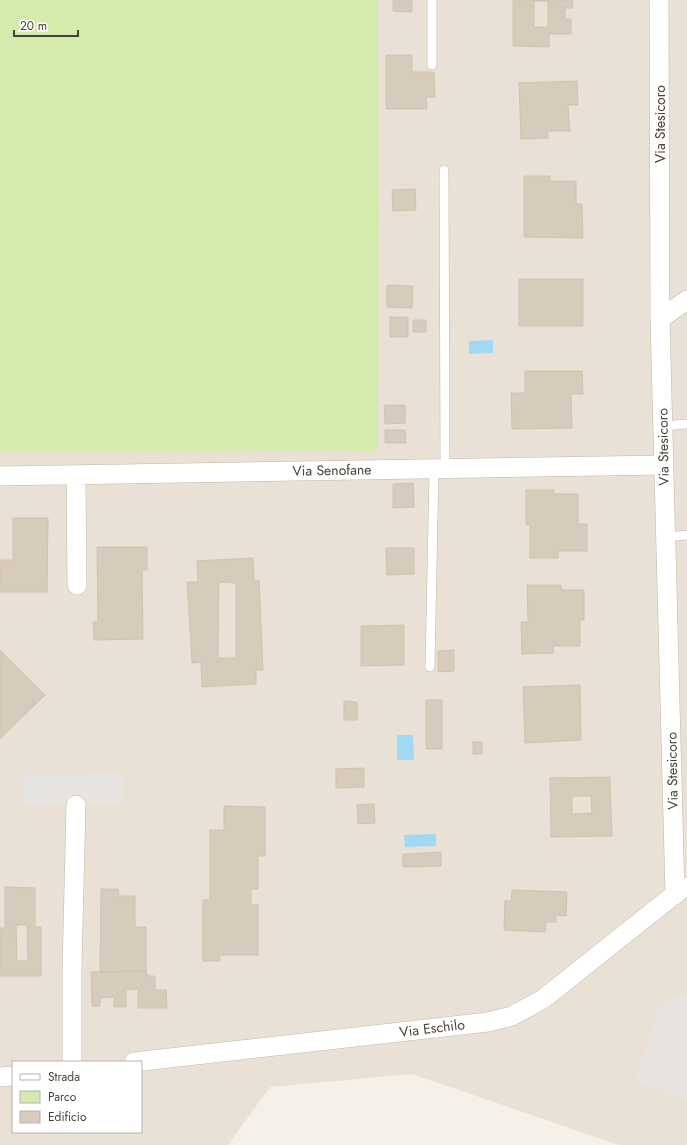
<svg xmlns="http://www.w3.org/2000/svg" width="687" height="1145" viewBox="0 0 687 1145" font-family="Jost,sans-serif">
<rect width="100%" height="100%" fill="#f5f0e8"/>
<path fill="#e9e1d5" fill-rule="evenodd" d="M0,0h687v1145h-68l-207,-71 -142,13 -42,58h-228zM13,1062h128v70h-128z"/>
<path fill="#d5ebae" d="M0,0h378l1,217 -1,234h-378z"/>
<path fill="#e6e3e0" d="M122,773l1,31 -101,1v-31z
M687,994v107l-52,-20 25,-77 14,-7z"/>
<path fill="#a1d9f5" d="M493,340v13l-24,1v-13z
M397,735h16l1,25h-17z
M436,834v12l-31,1 -1,-12z"/>
<path fill="#d7cbbc" stroke="#d3c2af" fill-rule="evenodd" d="M393,0h19v12l-19,-1z
M513,0h59l1,8h-8v11h6v15h-22v13l-36,-1zM534,1h14v26h-14z
M386,55h26v17h22l1,25h-9l1,12h-41z
M577,81l1,24h-10l2,26h-22v7l-27,1 -2,-56z
M524,176h26v5h26v23h6l1,34 -59,-1z
M415,189l1,21 -23,1 -1,-21z
M519,279h64v47h-64z
M387,285l26,1 -1,22 -25,-1z
M390,317h18v20h-18z
M413,320h13v12h-13z
M525,371h57l1,23h-12l1,34 -60,1 -1,-36h14z
M384,405h21v18l-20,1z
M385,430h20l1,13h-21z
M413,483l1,24 -21,1v-24z
M526,490h28v4h24v30h9v27h-29v7h-28v-33h-4z
M13,518h35l-1,74h-47v-32h13z
M97,547h50v23h-5l1,69 -49,1 -1,-18h5z
M386,548h28v26l-27,1z
M253,558l1,23 5,-1 4,90h-7v14l-54,3 -1,-25 -9,1 -5,-81h11l-1,-21zM219,582l17,1v75h-18z
M527,585h34l1,5h22v30h-4v26h-27l1,7 -32,1 -1,-32h7z
M404,625v40l-43,1v-40z
M0,650l45,45 -45,44z
M454,650v21l-16,1v-21z
M580,685l1,55 -56,3 -2,-56z
M426,700h16v49h-16z
M344,701l13,1v18h-13z
M473,742h9v12h-9z
M364,768v19l-28,1v-19z
M610,777l2,59 -61,1 -1,-59zM572,796h19l1,17 -20,1z
M374,804l1,19 -17,1 -1,-19z
M224,806l41,1v49h-7v33h-7v16h7v50h-38v6h-17v-61h7v-70h14z
M441,852v14l-38,1v-13z
M5,887l30,1v39h6v49h-41v-48h5zM16,925h11l1,36h-11z
M101,889h17l1,7h16v31h11v44l-46,1z
M512,890l55,2 -1,24 -10,-1v7h-10l-1,10 -41,-2 1,-30 6,2z
M146,971l2,5h7v14h11l1,18h-29v-19l-12,1v17h-12v-10l-14,1v8h-8l-1,-34z"/>
<g fill="none" stroke-linecap="round" stroke-linejoin="round">
<g stroke="#c1b7aa" stroke-width="10">
<path id="service" d="M432,0v65
M444,170l1,298
M663,426l24,-2
M666,537l21,-2
M430,667l4,-198"/>
</g>
<g stroke="#c1b7aa" stroke-width="20">
<path id="minor" d="M659,0l1,319 15,576
M660,319l27,-19
M76,475l1,110
M0,476l664,-11
M72,1062v-93l4,-164
M134,1062l354,-40 24,-6 31,-17 141,-112
M0,1077l13,-1"/>
</g>
<use href="#service" stroke="#fff" stroke-width="9"/>
<use href="#minor" stroke="#fff" stroke-width="19"/>
</g>
<g text-anchor="middle" stroke-width="3" stroke-linejoin="round" paint-order="stroke">
<g font-size="14" fill="#494036" stroke="#fff">
<text transform="translate(660 124) rotate(-90)" y="5">Via Stesicoro</text>
<text transform="translate(663 447) rotate(-91)" y="5">Via Stesicoro</text>
<text transform="translate(332 470) rotate(-1)" y="5">Via Senofane</text>
<text transform="translate(672 771) rotate(-91)" y="5">Via Stesicoro</text>
<text transform="translate(432 1028) rotate(-7)" y="5">Via Eschilo</text>
</g>
</g>
<rect x="12" y="1061" width="130" height="72" fill="#ffffff" stroke="#b6b3af"/>
<rect x="20" y="1074" width="20" height="6" fill="#ffffff" stroke="#b6b3af"/>
<text x="48" y="1081" font-size="12" fill="#494036">Strada</text>
<rect x="20" y="1091" width="20" height="12" fill="#d5ebae" stroke="#b6b3af"/>
<text x="48" y="1101" font-size="12" fill="#494036">Parco</text>
<rect x="20" y="1111" width="20" height="12" fill="#d7cbbc" stroke="#b6b3af"/>
<text x="48" y="1121" font-size="12" fill="#494036">Edificio</text>
<path d="M14 30v6h64v-6" fill="none" stroke="#494036" stroke-width="2"/>
<text x="20" y="30" font-size="12" fill="#494036" stroke="#ffffff" stroke-width="3" paint-order="stroke">20 m</text>
</svg>
